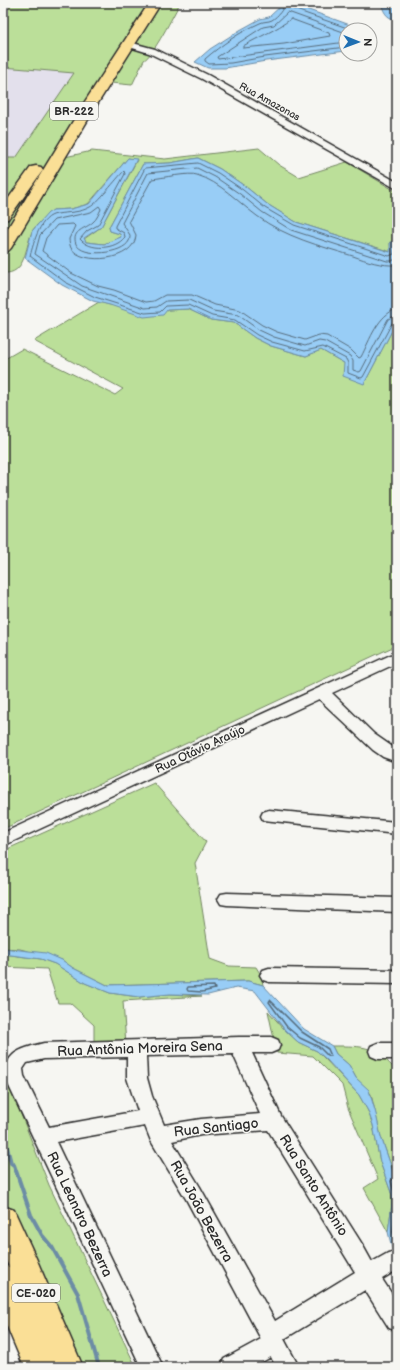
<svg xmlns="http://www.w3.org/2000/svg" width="400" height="1370" viewBox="0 0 400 1370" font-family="'Balsamiq Sans',sans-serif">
<rect width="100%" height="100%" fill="#f6f6f2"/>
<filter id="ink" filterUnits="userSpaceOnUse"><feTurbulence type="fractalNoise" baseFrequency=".025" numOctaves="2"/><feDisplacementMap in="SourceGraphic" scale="8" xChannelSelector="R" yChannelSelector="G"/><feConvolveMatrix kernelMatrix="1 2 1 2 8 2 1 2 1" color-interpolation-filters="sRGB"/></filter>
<g filter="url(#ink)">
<path fill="#e3e0ec" d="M3,67l72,5 -59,86h-13z"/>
<path fill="#bbdf99" stroke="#738562" d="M3,3h177c-6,11 -27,53 -36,57l-12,25 -21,-2 -46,74 27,-6 73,8 94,-11 20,17 20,12 48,-15 50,30v49l-7,1 1,10 -95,-30 -29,-18 -21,-17 -26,-18 -22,-11 -28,5 -27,1 -34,63 1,4 10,3 2,3 -18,7 -18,-2 -2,-3 17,-12 36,-67 -9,-2 -40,46 -17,5 -18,1c-5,5 -19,16 -21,22 -7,15 -6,43 -29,41v-115h13l58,-85 -71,-6z
M99,302l11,3 57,5 21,-1 23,11 23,3 21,15 16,8 35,10 15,-6 23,13 20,21 33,-63v324l-394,184v-469l19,-11 93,46 8,-6 -89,-48z
M154,783l52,59 -11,21 15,96 19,7 27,1 5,8 2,10 -15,-4 -141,4 -34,-17 -11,-8 -42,-11 -17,-1v-97z
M3,954l38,5 14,5 30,19 25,10 29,4 31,-3 32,2 -79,5 3,44 -32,-1v-19l-24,-22h-12l-11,-34 -44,-2z
M268,1011l17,19 13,12 19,9 9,9 33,35 9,16 5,14 7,37 12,33v9l-4,28 -24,-44 14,-9 -30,-71 -6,-23 -29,-29 -36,-3z
M332,1046c33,0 43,-1 65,26v111l-16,-46 -10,-43 -15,-16 -7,-13 -13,-11z
M3,1069l46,116 87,182h-59l-74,-164z"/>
<path fill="#98cdf6" stroke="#6c8ca5" d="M284,3l8,1 72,26h-18v21l-80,10 -41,7h-17l-13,-6 15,-13 30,-19 20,-11 9,-2z
M385,3h12v17c-9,-2 -12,-5 -15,-14z
M128,158l9,1 -36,68 -17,11 2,4 18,2 17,-7 -1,-3 -10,-3 -1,-4 34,-63 27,-1 28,-5 22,11 26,18 21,17 29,18 94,30v-10l7,-1v80l-33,63 -21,-8 1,-13 -23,-13 -15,6 -35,-10 -16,-8 -21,-15 -23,-3 -23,-11 -21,1 -4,5 -19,2 -34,-12 -17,-4 -31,-16 -37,-27 7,-27 16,-18 5,-3 18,-1 18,-5z
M3,948l43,5 16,7 11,8 34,17 141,-4 15,4 41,44 28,17 4,8 13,11 7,13 13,12 7,24 5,23 16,46v74l-5,-9 -4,-16 4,-28v-9l-12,-33 -7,-37 -5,-14 -9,-16 -32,-35 -10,-9 -19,-9 -13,-12 -30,-39 -19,-3 -28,7 -38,-1 -31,3 -29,-4 -25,-10 -30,-19 -14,-5 -38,-5z"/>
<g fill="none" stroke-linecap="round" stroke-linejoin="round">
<path stroke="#576c7c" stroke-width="1" d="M285,3c-2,7 -7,13 -13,17 -4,2 -8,1 -12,3 -20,9 -39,22 -55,36v2l4,3 22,-1 34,-6 81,-10
M290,3l3,6 60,21
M291,19l38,14 1,3 -46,8 -41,4v-2c16,-9 33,-16 48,-27z
M346,33l-58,-21 -14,13 -11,2 -46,30 1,2 128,-17
M397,245l-2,1 -1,8 -5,2 -95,-31 -29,-17 -22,-18 -25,-17 -20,-10 -53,5 -30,58v2l9,5 1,4c-10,13 -35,14 -45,2l7,-8 11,-6 27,-51 -1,-3c-7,7 -27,33 -34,36 -10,6 -22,5 -33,7 -17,2 -23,28 -27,42l35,26 30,15 50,16 15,-1 6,-6 22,-1 24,11 23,4 22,15 15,7 33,9 18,-4 23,12 2,4v10l13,5 2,-1 29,-54 5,-3
M397,258l-5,3h-5l-96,-31 -29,-18 -22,-18 -25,-17 -18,-9 -49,5 -26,50 8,12c0,2 0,4 -1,6 -6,13 -47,17 -53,3 -5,-14 10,-15 17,-22 4,-3 6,-9 8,-13l-2,-3 -8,6 -37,8 -14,15 -5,19 47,32 63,22 12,-1 9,-6 23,-1 24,11 25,4 21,15 15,7 31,9 14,-5 6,1 25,14 3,5v9l6,2 2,-1 27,-52 9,-4
M397,265c-16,1 -30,-4 -44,-9 -33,-10 -68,-19 -96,-40 -19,-14 -37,-34 -60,-41 -7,-3 -36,3 -45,4l-23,42 7,14c-1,26 -54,31 -65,13 -1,-2 -2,-7 -2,-9l6,-13 -2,-2 -16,1 -11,13 -4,13 29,22 27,13 16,4 32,12 8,-1 11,-6h27l23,10 25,5 22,15 15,7 28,8 14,-5 8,1 24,14 8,8 2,-1c9,-17 17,-43 36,-48"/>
<path stroke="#576c7c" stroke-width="1.5" d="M214,986l1,3 -13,3 -14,-1 -1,-2 1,-2z
M270,1000l32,32 26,17 3,7h-3l-9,-9 -19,-9 -13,-11 -18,-25z
M397,1180l-4,-1 -2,2 5,19 -3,32 4,17"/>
<path stroke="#6c8ca5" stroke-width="4" d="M3,1132l8,31 3,2 17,50 11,20 10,12 26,47 21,73"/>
<g stroke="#2b2b2b" stroke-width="3">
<path id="minor" d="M126,42h3l26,7 53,26 189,107v7l-195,-110 -53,-26 -23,-7 -1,-2z
M397,652v11l-65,30 42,41 23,16v12l-14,-5 -10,-7 -54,-51 -316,147v-13z
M269,810l128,12v12l-134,-14 -2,-4 2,-4z
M227,893l170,5v14l-170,-7 -6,-1 -3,-5 3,-5z
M269,968l128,2v14l-128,-2 -6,-2 -3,-5 3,-5z
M239,1037h32l7,3 2,5 -2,5 -7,3h-19l29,63 81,128 10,18 16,-9 9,-2v19l-15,9 15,23v29l-8,-3 -24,-38 -81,49 15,28h-23l-5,-10 -18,10h-32l3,-8 37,-20 -75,-140 -35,-58 -6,-15 -89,16 107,225h-22l-133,-283c-8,-30 11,-35 36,-41zM233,1054l27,60 -59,5 -37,6 -12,-29 -5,-18 -1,-22zM127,1057v21l11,33 -89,16 -25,-51 -1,-7 4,-6 17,-4zM268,1130l87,142 -80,49 -75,-134 -28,-46 29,-6z
M378,1043h19v16h-19l-7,-3 -2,-5 2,-5z"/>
</g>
<g stroke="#2b2b2b" stroke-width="3">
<path id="highway" d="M149,3h12l-63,100 -87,145 -3,3 -5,2v-17l81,-133z
M36,166l5,1 2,3 -35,49 -5,1v-14l28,-39z
M3,1206l11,4 22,48 47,109h-59l-21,-50v-52l6,2 -6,-14z"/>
</g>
<use href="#minor" fill="#f6f6f2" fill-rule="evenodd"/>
<use href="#highway" fill="#fadf96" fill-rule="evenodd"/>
</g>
</g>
<g text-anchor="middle" stroke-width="3" stroke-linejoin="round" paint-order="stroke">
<g font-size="10" fill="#2b2b2b" stroke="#f6f6f2">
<text transform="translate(270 101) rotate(29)" y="4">Rua Amazonas</text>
</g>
<g fill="#f6f6f2" stroke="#686867" stroke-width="1">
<rect x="50" y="102" width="48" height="18" rx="3"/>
<rect x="12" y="1284" width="48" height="18" rx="3"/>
</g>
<g font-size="11" font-weight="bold" fill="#2b2b2b">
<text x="74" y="115">BR-222</text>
<text x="36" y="1297">CE-020</text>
</g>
<g font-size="12" fill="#2b2b2b" stroke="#f6f6f2">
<text transform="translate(200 749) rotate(-25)" y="4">Rua Otávio Araújo</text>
</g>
<g font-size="14" fill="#2b2b2b" stroke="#f6f6f2">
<text transform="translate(140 1048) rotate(-2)" y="5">Rua Antônia Moreira Sena</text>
<text transform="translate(216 1127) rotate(-6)" y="5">Rua Santiago</text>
<text transform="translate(314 1185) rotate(58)" y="5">Rua Santo Antônio</text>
<text transform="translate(202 1211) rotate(61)" y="5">Rua João Bezerra</text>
<text transform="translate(80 1214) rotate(65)" y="5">Rua Leandro Bezerra</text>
</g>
</g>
<rect width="400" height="1370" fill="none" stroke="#f6f6f2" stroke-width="16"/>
<rect x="8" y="8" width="384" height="1354" fill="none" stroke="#2b2b2b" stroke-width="1.5" filter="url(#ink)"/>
<g transform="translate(358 42) rotate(91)"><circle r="19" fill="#f6f6f2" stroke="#a5a5a2"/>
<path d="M0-3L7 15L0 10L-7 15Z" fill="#1f6fb2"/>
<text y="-6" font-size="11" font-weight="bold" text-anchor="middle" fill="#2b2b2b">N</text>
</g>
</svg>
